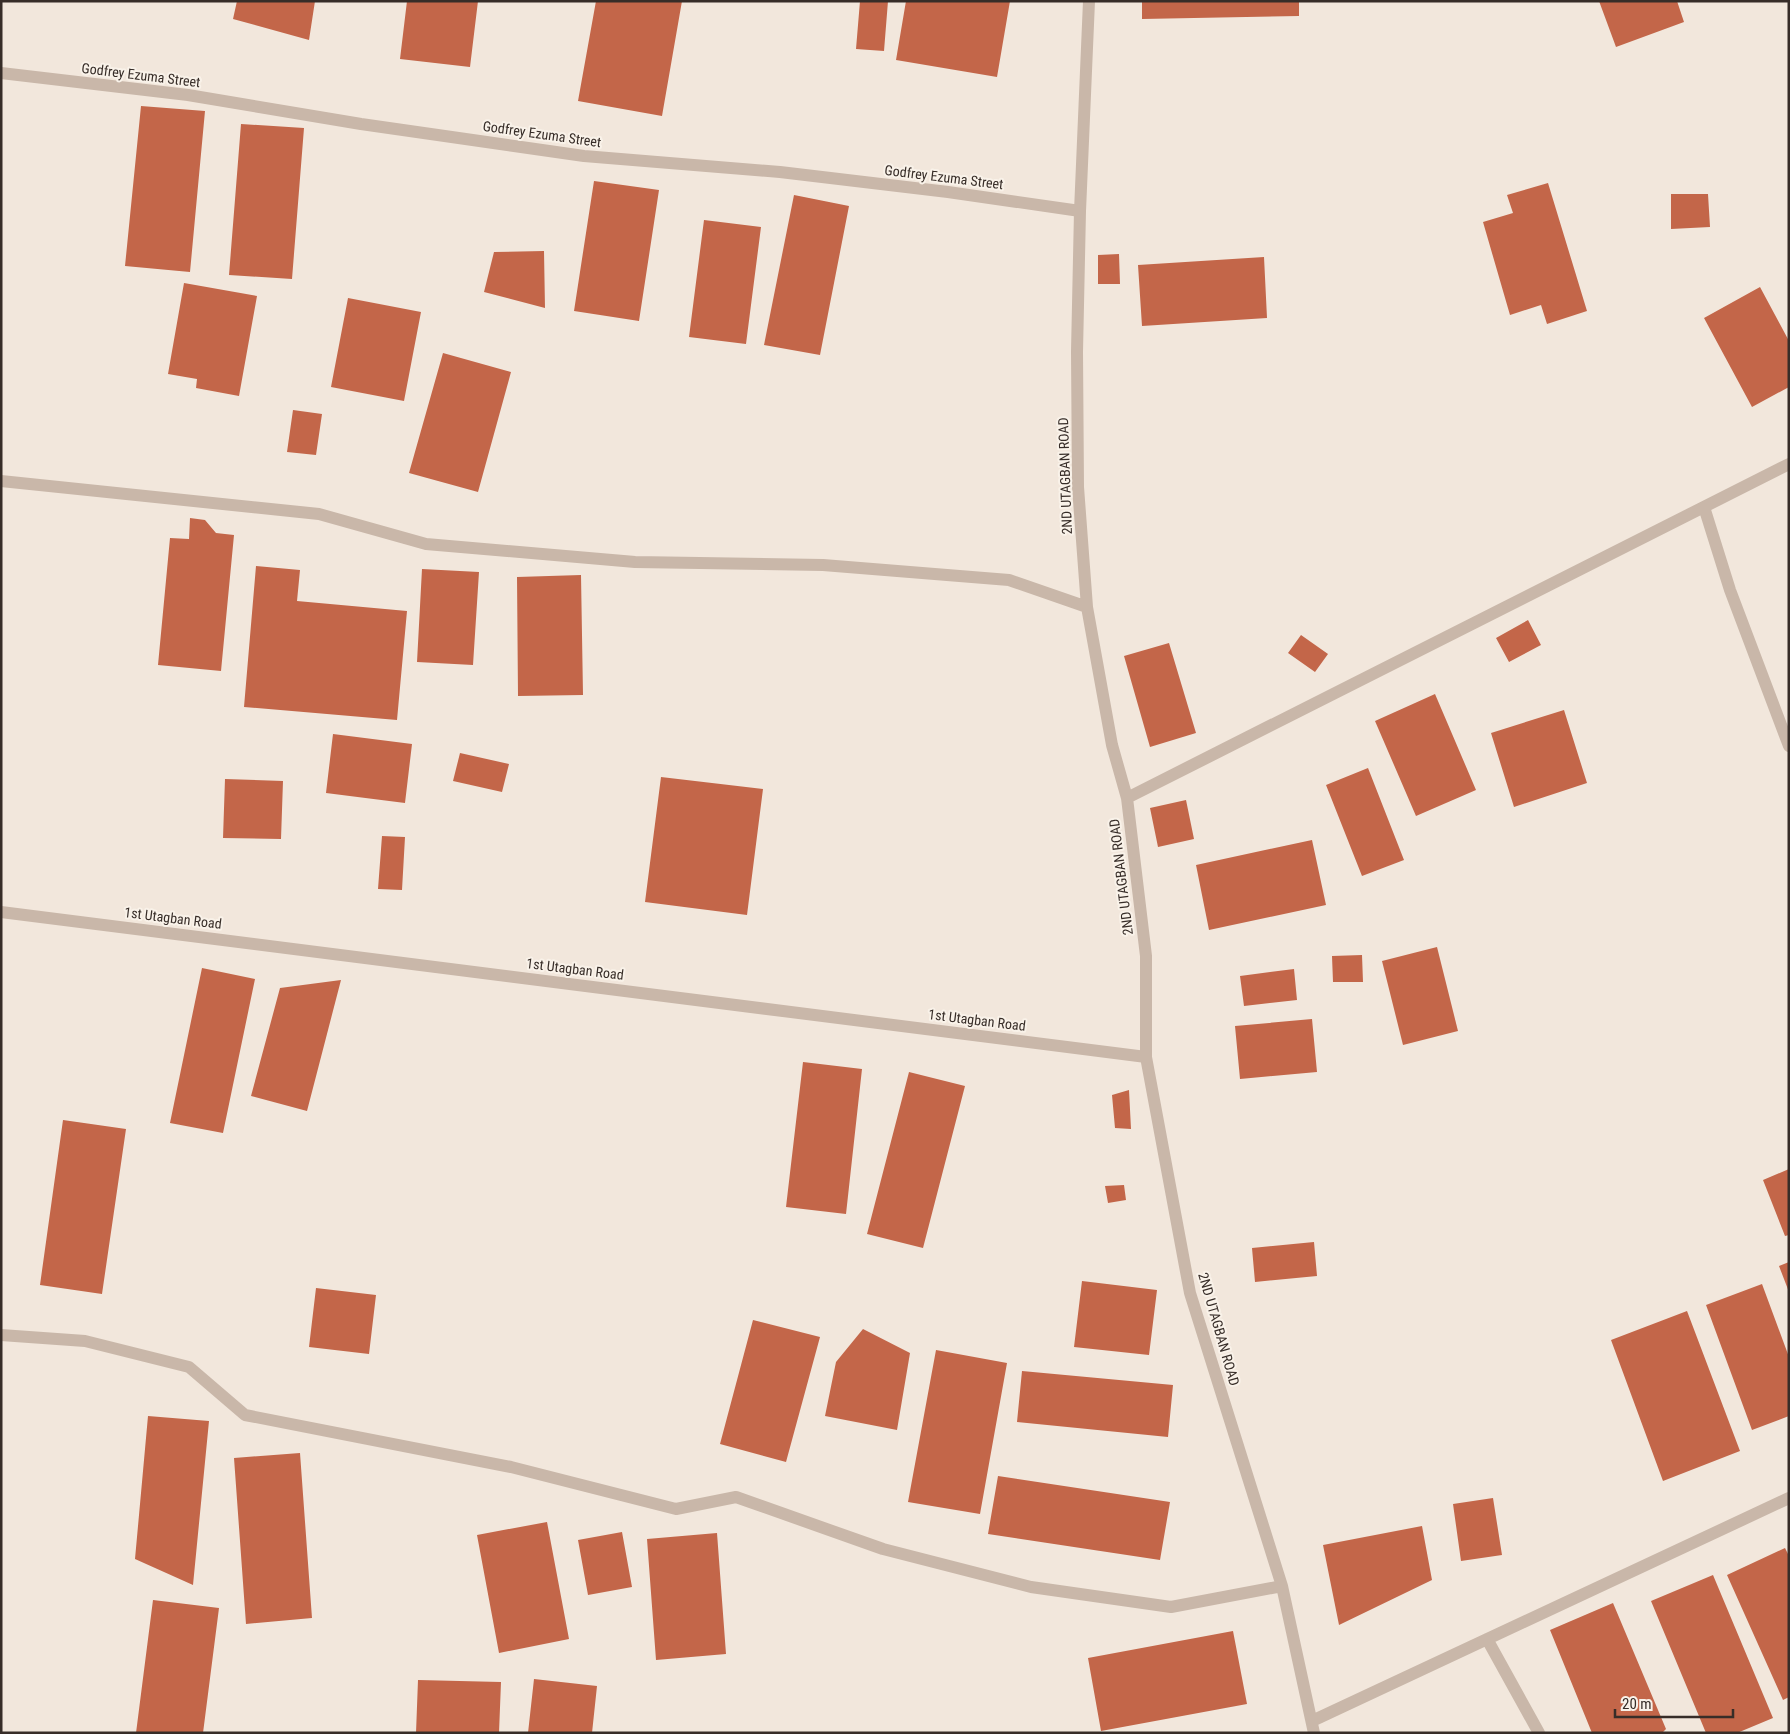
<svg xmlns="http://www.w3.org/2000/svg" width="1790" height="1734" viewBox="0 0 1790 1734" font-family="'Roboto Condensed',sans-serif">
<rect width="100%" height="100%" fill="#f2e7dc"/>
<path fill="#c36649" d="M237,1h78l-6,39 -76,-21z
M407,1h71l-8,66 -70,-8z
M596,1h86l-20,115 -84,-15z
M860,1h28l-4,50 -28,-2z
M906,1h104l-13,76 -101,-17z
M1142,1h157v15l-157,3z
M1599,1h78l7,21 -68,25z
M141,106l64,5 -15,161 -65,-6z
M241,124l63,4 -12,151 -63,-4z
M594,181l65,9 -20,131 -65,-10z
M1548,183l39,128 -40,13 -6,-19 -31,10 -27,-93 30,-9 -6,-18z
M1671,194h37l2,33 -39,2z
M794,195l55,11 -29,149 -56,-10z
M704,220l57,7 -15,117 -57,-7z
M544,251l1,57 -61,-16 10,-40z
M1119,254l1,30h-22v-29z
M1264,257l3,61 -125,8 -4,-61z
M184,283l73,13 -18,100 -43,-8 1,-9 -29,-5z
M1760,287l29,54v46l-37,20 -48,-89z
M348,298l73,14 -17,89 -73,-14z
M443,353l68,19 -33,120 -69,-19z
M293,410l29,4 -6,41 -29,-3z
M190,518l15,2 11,13 18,2 -13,136 -63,-6 12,-127 19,1z
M256,566l44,4 -3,31 110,10 -10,109 -153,-13z
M422,569l57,3 -6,93 -56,-3z
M581,575l2,120 -65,1 -1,-119z
M1528,620l13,25 -32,17 -13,-24z
M1301,635l27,19 -13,18 -27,-19z
M1169,643l27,90 -46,14 -26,-91z
M1435,694l41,96 -60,26 -41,-95z
M1564,710l23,73 -73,24 -23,-74z
M333,734l79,10 -7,59 -79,-10z
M460,753l49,11 -7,28 -49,-11z
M1368,768l36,92 -42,16 -36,-91z
M661,777l102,12 -16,126 -102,-13z
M225,779l58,2 -2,58 -58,-1z
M1186,800l8,39 -36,8 -8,-39z
M382,836l23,1 -3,53 -24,-1z
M1312,840l14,65 -117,25 -13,-65z
M1437,947l21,84 -55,14 -21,-84z
M1362,955l1,27h-30l-1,-26z
M202,968l53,11 -32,154 -53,-10z
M1294,969l3,31 -53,6 -4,-30z
M341,980l-34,131 -56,-15 29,-108z
M1312,1019l5,53 -77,7 -5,-53z
M803,1062l59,7 -16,145 -60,-7z
M909,1072l56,14 -42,162 -56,-14z
M1129,1090l2,39 -16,-1 -3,-33z
M63,1120l63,9 -24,165 -62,-9z
M1789,1169v66l-4,1 -22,-56z
M1124,1185l2,15 -18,3 -3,-17z
M1314,1242l3,34 -62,6 -3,-34z
M1789,1262v30l-10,-26z
M1082,1281l75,9 -8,65 -75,-8z
M1762,1284l27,73v59l-37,14 -46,-125z
M316,1288l60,7 -7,59 -60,-7z
M1687,1311l53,140 -77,30 -52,-141z
M753,1320l67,17 -34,125 -66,-18z
M863,1329l47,24 -13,77 -72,-14 11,-54z
M936,1350l71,13 -27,151 -72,-12z
M1022,1371l151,14 -5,52 -151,-15z
M148,1416l61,5 -16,164 -58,-26z
M300,1453l12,165 -66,6 -12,-166z
M998,1476l172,26 -10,58 -172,-26z
M1493,1498l9,57 -41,6 -8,-57z
M547,1522l22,117 -70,14 -22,-118z
M1422,1526l10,54 -93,45 -16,-80z
M622,1532l10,55 -44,8 -10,-55z
M717,1533l9,121 -70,6 -9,-121z
M1785,1548l4,8v141l-6,3 -56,-125z
M1713,1575l60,143 -36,15h-31l-55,-132z
M153,1600l66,8 -16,125h-67z
M1613,1603l53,126 -4,4h-70l-42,-103z
M1233,1631l14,73 -146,27 -13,-73z
M534,1679l63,7 -5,47h-64z
M418,1680l83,2 -2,51h-83z"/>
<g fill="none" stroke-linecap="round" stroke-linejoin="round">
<path stroke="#c9b7a9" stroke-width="12" d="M1089,1l-9,210 -3,141 1,135 9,120 25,138 15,53 19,158v101l44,236 92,293 32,147
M1,73l187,22 173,29 223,32 196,16 168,20 132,19
M1,481l318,33 107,30 209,18 188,3 186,15 78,27
M1704,507l26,83 59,156
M1127,798l662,-334
M1,912l1145,145
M1,1335l84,6 104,26 56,48 266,52 165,42 60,-12 147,52 148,38 140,20 111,-21
M1487,1639l52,94
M1312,1721l477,-223"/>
</g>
<g text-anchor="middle" stroke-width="4" stroke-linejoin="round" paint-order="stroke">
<g font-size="14" fill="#372d28" stroke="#f9f2e9">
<text transform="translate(141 75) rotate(7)" y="5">Godfrey Ezuma Street</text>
<text transform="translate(542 134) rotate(8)" y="5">Godfrey Ezuma Street</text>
<text transform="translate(944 177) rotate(7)" y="5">Godfrey Ezuma Street</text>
<text transform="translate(1065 476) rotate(-92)" y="5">2ND UTAGBAN ROAD</text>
<text transform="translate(1121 877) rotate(-97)" y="5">2ND UTAGBAN ROAD</text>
<text transform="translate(173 918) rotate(7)" y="5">1st Utagban Road</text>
<text transform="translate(575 969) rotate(7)" y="5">1st Utagban Road</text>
<text transform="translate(977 1020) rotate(7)" y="5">1st Utagban Road</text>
<text transform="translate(1219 1329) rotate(74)" y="5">2ND UTAGBAN ROAD</text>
</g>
</g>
<rect width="1790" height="1734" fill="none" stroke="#372d28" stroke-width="5"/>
<path d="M1615 1709v8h118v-8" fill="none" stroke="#372d28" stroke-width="2.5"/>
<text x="1622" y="1709" font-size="15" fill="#372d28" stroke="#f9f2e9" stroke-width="4" paint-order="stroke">20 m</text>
</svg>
